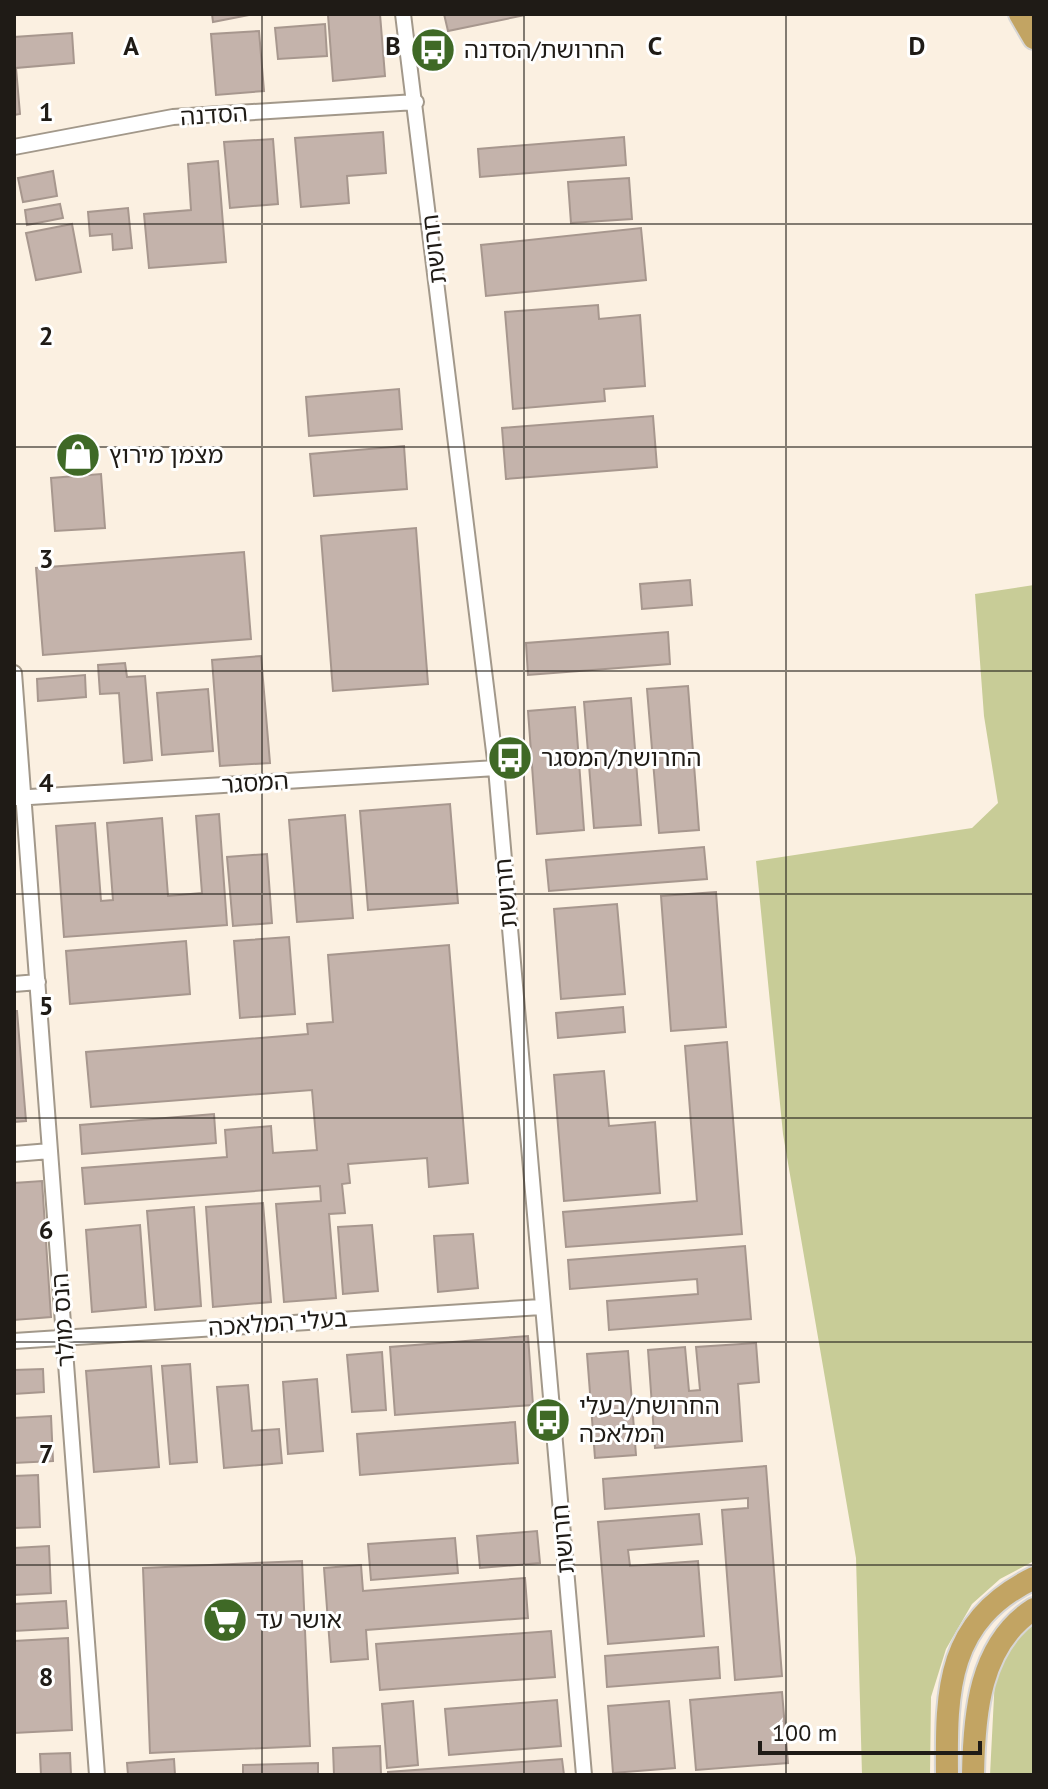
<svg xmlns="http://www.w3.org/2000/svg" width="1048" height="1789" viewBox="0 0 1048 1789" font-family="'PT Sans','Noto Sans Hebrew',sans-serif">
<rect width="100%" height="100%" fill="#fbf0e1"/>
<path fill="#c8cc97" d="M1034,585v976l-34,18 -28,25 -26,45 -15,48 -1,78h-68l-6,-217 -73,-424 -27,-273 216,-33 26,-25 -14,-87 -9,-122z
M1034,1618v157h-44l5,-98 8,-26z"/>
<path fill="#c4b3ab" stroke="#a7978e" stroke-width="2" d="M212,14h42l-41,8z
M380,14l5,62 -52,5 -5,-66z
M444,14h86l-82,17z
M325,24l2,32 -49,3 -3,-31z
M259,31l5,60 -48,4 -5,-61z
M72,33l2,30 -58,5 4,46 -6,1v-78z
M383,132l3,41 -39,3 2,27 -48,4 -6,-69z
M624,137l2,28 -146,12 -2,-28z
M273,139l5,65 -48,4 -6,-66z
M218,161l8,101 -77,6 -5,-54 47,-4 -3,-46z
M53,171l4,25 -34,6 -5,-24z
M629,178l3,41 -61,4 -3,-41z
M60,204l3,14 -36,7 -2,-15z
M128,208l4,40 -19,2 -1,-16 -22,2 -2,-24z
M72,224l9,48 -45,8 -10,-47z
M641,228l5,52 -160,16 -5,-51z
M598,305l1,14 41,-4 5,71 -41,3 1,12 -92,8 -8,-97z
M399,389l3,40 -93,7 -3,-39z
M653,416l4,51 -151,12 -4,-51z
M404,446l3,43 -93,7 -4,-42z
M101,474l4,54 -50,3 -4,-53z
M416,528l12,156 -95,7 -12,-155z
M244,552l7,87 -208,16 -7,-87z
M690,580l2,25 -50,4 -2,-25z
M668,632l2,32 -142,11 -2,-32z
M261,656l9,107 -50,3 -8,-106z
M125,663l2,14 18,-1 7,84 -28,3 -5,-70 -19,1 -2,-29z
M85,675l1,22 -48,4 -1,-22z
M688,686l11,144 -40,3 -12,-144z
M208,689l5,62 -51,4 -5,-62z
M631,698l10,127 -47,3 -10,-126z
M575,707l9,123 -47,4 -9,-123z
M450,804l8,99 -90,7 -8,-99z
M219,814l8,111 -163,12 -8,-111 39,-3 6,78 12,-1 -6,-77 55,-5 6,78 34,-3 -6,-77z
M345,815l8,103 -56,4 -8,-102z
M704,847l3,32 -158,12 -3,-31z
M267,854l5,69 -39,3 -6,-69z
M716,892l10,135 -55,4 -10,-135z
M617,904l8,90 -64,5 -7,-90z
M289,937l6,77 -55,4 -6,-77z
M186,941l4,53 -120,10 -4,-53z
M449,945l19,238 -39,4 -2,-29 -79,6 2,19 -8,1 3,29 -16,1 7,84 -52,4 -8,-98 45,-3 -1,-15 -235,18 -3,-36 145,-11 -2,-27 46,-4 2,27 44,-3 -5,-60 -221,17 -5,-55 222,-18 -1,-10 26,-2 -5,-67z
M623,1007l2,25 -67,6 -2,-25z
M14,1011h3l9,110 -12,1z
M727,1042l15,192 -176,13 -3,-35 134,-11 -12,-155z
M604,1071l5,55 46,-4 5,71 -96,8 -10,-126z
M214,1114l2,29 -134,11 -2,-29z
M42,1181l9,136 -37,3v-137z
M263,1203l8,99 -58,5 -7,-100z
M194,1207l7,99 -46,4 -8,-99z
M140,1225l6,82 -54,5 -6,-82z
M372,1225l6,66 -35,3 -5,-67z
M473,1234l5,54 -40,4 -4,-56z
M745,1246l6,73 -142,11 -2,-29 91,-7 -1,-15 -127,10 -2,-29z
M528,1336l5,69 -138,10 -5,-68z
M756,1343l3,39 -21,2 4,57 -87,7 -7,-98 37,-3 4,44 11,-1 -4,-43z
M628,1351l8,104 -41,3 -8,-104z
M382,1352l4,58 -34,2 -5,-57z
M190,1364l7,98 -27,2 -8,-98z
M151,1366l8,101 -65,5 -8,-101z
M43,1369l1,23 -30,2v-24z
M317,1379l6,72 -35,3 -5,-72z
M248,1385l4,46 27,-2 3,34 -58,5 -7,-81z
M51,1416l2,45 -39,2v-45z
M515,1422l3,41 -158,12 -3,-41z
M766,1466l16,210 -47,4 -13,-170 26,-2v-10l-143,11 -2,-30z
M38,1475l2,52 -26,1v-52z
M699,1514l3,30 -74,6 2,16 68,-5 6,75 -96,8 -10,-122z
M537,1531l3,32 -60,5 -3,-32z
M455,1538l3,35 -87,7 -3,-36z
M49,1546l2,47 -37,2v-47z
M302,1561l8,185 -160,7 -7,-185z
M361,1565l2,26 162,-13 3,40 -162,12 2,29 -37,3 -7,-94z
M66,1601l2,27 -54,3v-27z
M551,1631l4,46 -175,13 -4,-46z
M68,1638l4,92 -58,3v-92z
M718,1647l2,31 -113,9 -2,-31z
M782,1692l6,71 -92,7 -6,-70z
M557,1700l4,46 -112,9 -4,-46z
M413,1701l5,64 -31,3 -5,-64z
M669,1701l6,67 -62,5 -5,-67z
M380,1746l1,29h-47l-1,-27z
M70,1753l1,22h-30l-1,-21z
M174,1759l1,16h-47l-1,-12z
M562,1759l2,16h-176v-3z
M318,1763v12h-75v-10z"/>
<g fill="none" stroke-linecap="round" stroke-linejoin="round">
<g stroke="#a2988a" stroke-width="18">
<path id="minor" d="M403,14l93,754 88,1007
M14,147l159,-30 243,-15
M14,673l83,1102
M14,798l482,-30
M14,984l24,-2
M14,1154l36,-3
M14,1341l527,-34"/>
</g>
<g stroke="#d7d6d5" stroke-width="26">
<path id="highway" d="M1020,14l14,24
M947,1775c-1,-86 0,-155 87,-197
M973,1775c1,-60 6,-131 61,-166"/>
</g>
<use href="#minor" stroke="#fff" stroke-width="14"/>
<use href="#highway" stroke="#c2a463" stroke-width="22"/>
</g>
<path fill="none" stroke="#1f1b16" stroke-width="2" stroke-opacity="0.55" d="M262,14v1761M524,14v1761M786,14v1761M14,224h1020M14,447h1020M14,671h1020M14,894h1020M14,1118h1020M14,1342h1020M14,1565h1020"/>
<defs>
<g id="bus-disc" transform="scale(2.3)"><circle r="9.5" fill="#3f6926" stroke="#fff"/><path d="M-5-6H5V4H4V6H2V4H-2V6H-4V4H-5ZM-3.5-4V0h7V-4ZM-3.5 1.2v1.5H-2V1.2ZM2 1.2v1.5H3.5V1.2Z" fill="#fff"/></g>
<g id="shop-disc" transform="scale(2.3)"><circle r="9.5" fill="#3f6926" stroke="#fff"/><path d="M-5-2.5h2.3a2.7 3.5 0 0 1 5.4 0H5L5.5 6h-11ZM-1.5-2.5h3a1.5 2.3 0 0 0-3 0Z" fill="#fff"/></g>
<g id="supermarket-disc" transform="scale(2.3)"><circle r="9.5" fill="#3f6926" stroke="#fff"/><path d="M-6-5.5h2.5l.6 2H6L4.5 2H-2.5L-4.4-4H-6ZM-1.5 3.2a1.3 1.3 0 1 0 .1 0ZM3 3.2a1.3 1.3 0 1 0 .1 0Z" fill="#fff"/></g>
</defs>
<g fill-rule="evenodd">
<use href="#bus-disc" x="433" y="50"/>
<use href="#shop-disc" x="78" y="455"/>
<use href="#bus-disc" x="510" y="758"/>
<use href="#bus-disc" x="548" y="1420"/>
<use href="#supermarket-disc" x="225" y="1620"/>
</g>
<g text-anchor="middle" stroke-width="6" stroke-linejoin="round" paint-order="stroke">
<g font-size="24" fill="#1f1b16" stroke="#fff" text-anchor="start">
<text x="464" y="58">החרושת/הסדנה</text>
<text x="109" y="463">מצמן מירוץ</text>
<text x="541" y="766">החרושת/המסגר</text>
<text x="579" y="1414">החרושת/בעלי<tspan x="579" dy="28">המלאכה</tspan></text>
<text x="256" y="1628">אושר עד</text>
</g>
<g font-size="24" fill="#1f1b16" stroke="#fff">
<text transform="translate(214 115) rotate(-4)" y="8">הסדנה</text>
<text transform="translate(434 249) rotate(-97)" y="8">חרושת</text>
<text transform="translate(255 783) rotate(-4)" y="8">המסגר</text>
<text transform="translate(506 893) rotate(-95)" y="8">חרושת</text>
<text transform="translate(63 1320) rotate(-94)" y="8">הנס מולר</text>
<text transform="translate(278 1323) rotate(-4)" y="8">בעלי המלאכה</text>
<text transform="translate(563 1539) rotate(-95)" y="8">חרושת</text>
</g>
</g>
<g font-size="26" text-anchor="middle" font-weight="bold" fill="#1f1b16" stroke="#fff" stroke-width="6" stroke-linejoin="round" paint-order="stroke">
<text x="131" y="55">A</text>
<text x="393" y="55">B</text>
<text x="655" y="55">C</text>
<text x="917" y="55">D</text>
<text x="46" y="121">1</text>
<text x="46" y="345">2</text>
<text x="46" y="568">3</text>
<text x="46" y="792">4</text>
<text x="46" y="1015">5</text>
<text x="46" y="1239">6</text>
<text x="46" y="1463">7</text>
<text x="46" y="1686">8</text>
</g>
<rect width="1048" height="1789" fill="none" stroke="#1f1b16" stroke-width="32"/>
<path d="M760 1741v12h220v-12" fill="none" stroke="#1f1b16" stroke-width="4"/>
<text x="772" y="1741" font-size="24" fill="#1f1b16" stroke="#ffffff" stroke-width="6" paint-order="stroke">100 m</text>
</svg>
